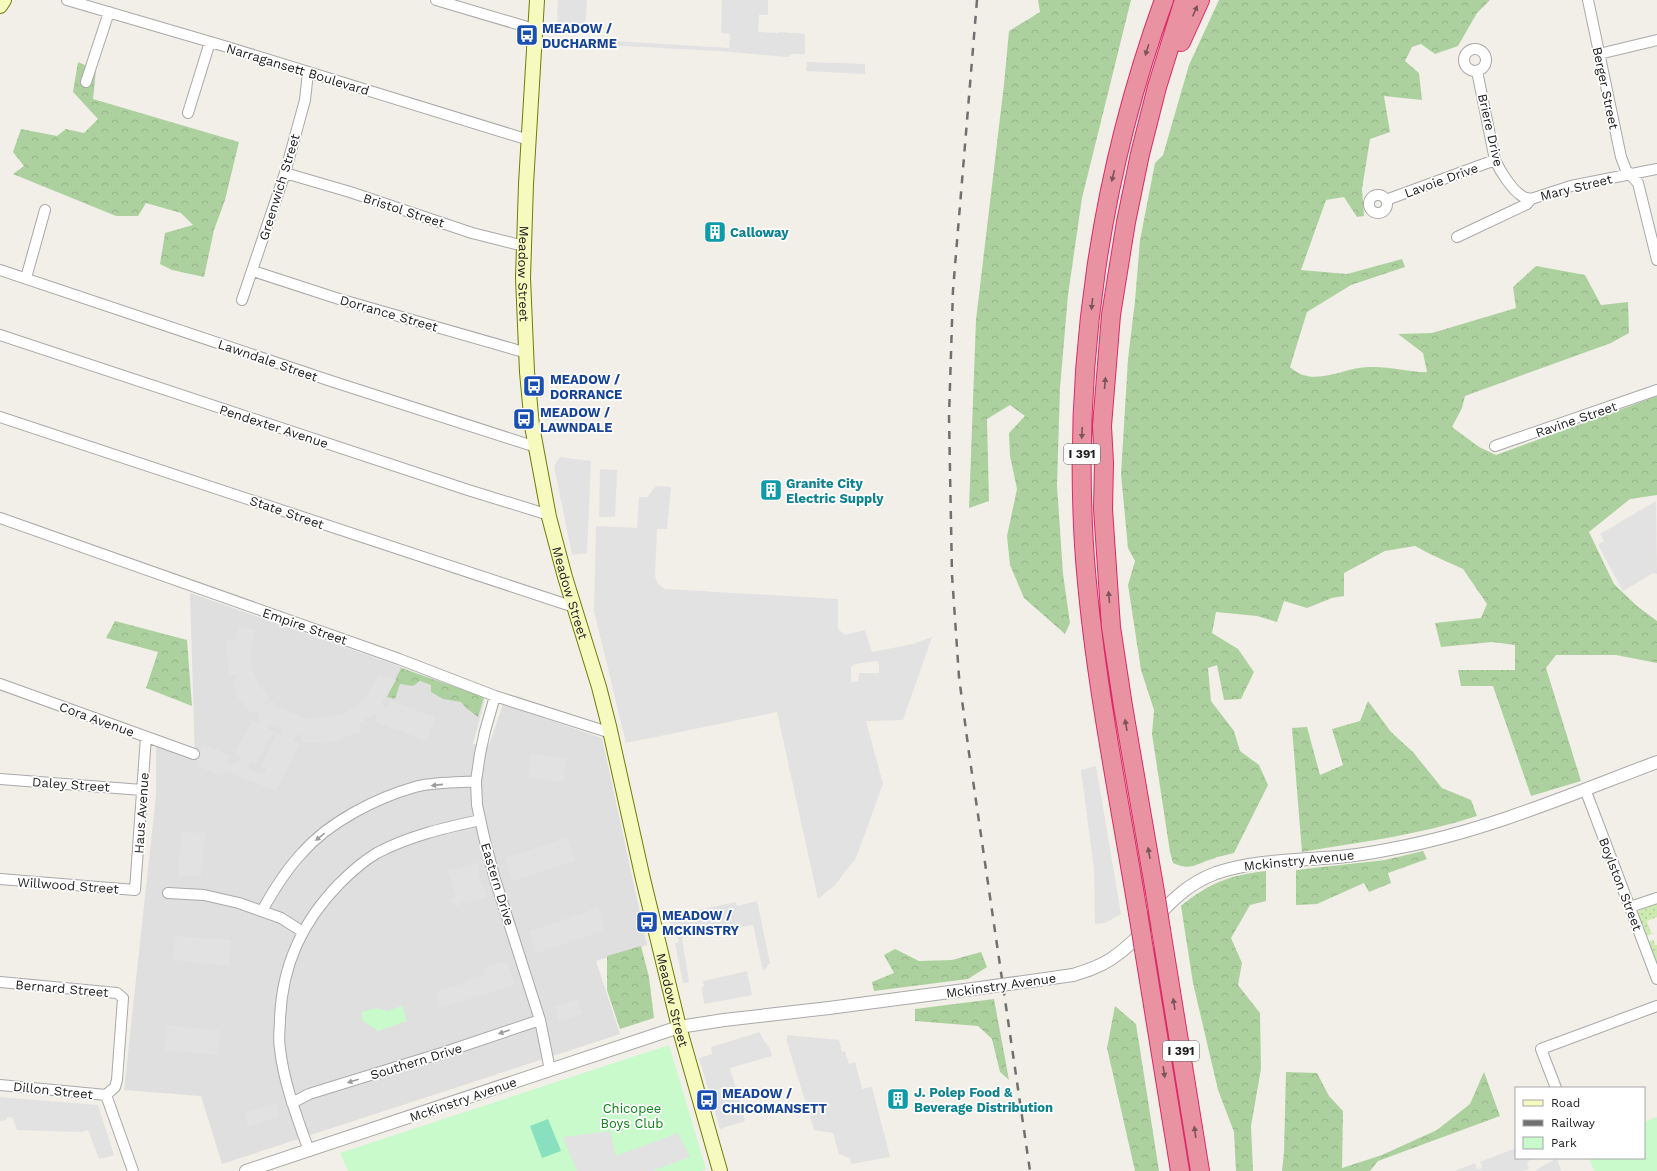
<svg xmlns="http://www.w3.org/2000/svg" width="1657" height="1171" viewBox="0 0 1657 1171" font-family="'Work Sans',sans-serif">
<defs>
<pattern id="grass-dots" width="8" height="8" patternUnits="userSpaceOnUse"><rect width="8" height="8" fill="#cdebb0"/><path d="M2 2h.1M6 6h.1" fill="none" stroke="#b0c997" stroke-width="1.8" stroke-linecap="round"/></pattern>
<pattern id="forest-crowns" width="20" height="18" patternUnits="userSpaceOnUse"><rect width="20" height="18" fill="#add19e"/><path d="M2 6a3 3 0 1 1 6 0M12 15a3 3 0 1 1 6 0" fill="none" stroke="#95b388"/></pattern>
</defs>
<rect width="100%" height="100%" fill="#f2efe9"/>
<path fill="#e0dfdf" d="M190,593l206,72 89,34 -12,45 16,1 14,-41 99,34 45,207 -51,16 24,73 -398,130 -21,-68 -77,-6 32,-295v-49l39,14z"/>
<path fill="url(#grass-dots)" d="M1657,903v14l-10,4 4,12h3l-8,3 -8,-23 2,-3z
M1653,939l2,6h2v19l-8,-22z"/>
<path fill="url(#forest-crowns)" d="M1038,0h93l-49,198 -14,97 -8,93 -3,97 6,89 7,49 -5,11 -41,-36 -14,-33 -3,-29 10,-47 -7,-33 -1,-23 16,-17 -15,-11 -23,14 2,82 -20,7 7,-188 28,-236 5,-53 31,-19z
M1219,0h271l-13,13 -19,33 -23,8 -14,-10 -9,3 -7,14 14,12 3,27 -38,-4 6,36 -20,7 -8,50 2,27 -7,1 -13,-20 -18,3 -25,70 46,4 55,-15 3,8 -54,18 -44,27 -17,55c23,22 53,0 79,0 19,-1 39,5 58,5l-4,-19 -25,-19 34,-1 84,-25 -3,-21 23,-21 49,9 16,30 27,-3 1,31 -18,10 -146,53 -3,12 -10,19 27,20 17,8 161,-59v99l-27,4 -41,33 25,52 23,22 20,15v42l-41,-8h-60l-10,13 35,113 -50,15 -38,-110h-32l-3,-16h57v-25l-23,-3 -51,5 -6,-24 46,-5 6,-14 -24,-35 -33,-15 -15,-8 -30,5 -41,22v23l-12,2 -25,10 -23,-7 -7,21 -20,-6 -41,-4 -4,21 26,16 16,23 -13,27 -17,1 -7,-35 -9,3 3,33 23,30 6,20 19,14 9,20 -34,68c-7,2 -15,3 -22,6 -16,5 -21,12 -39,4l-3,-11 -18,-118 2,-24 -13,-40 -13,-85 7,-24 -7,-13 -7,-74 7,-115 7,-58 5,-61 15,-77 8,-8 26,-90z
M78,62l18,8 -3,29 146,43 -14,58 -11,30 -10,47 -32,-7 -12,-6 5,-31 28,-8 -12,-12 -35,-10 -8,13h-22l-103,-42 11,-8 -11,-14 8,-23 36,7 9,-7 18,4 14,-14 -25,-27z
M115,621l72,19 5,66 -46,-18 12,-36 -52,-14z
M401,668l83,29 -6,20 -12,-9 -5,-6 -18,-3 -12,-7v-7l-11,-4 -7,5 -13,-2 -5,15 -8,-2z
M1368,701l23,31 22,20 29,36 29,12 6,16c-57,19 -117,26 -175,36l-10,-124 15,-1 13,48 23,-10 -11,-36 28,-8z
M1423,851l4,8 -39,14 3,10 -22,9 -5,-9 -47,21 -21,1v-35l89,-10z
M1266,871v30l-16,4 -19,33 11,25 -4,22 22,28 1,56 -10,57 2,45h-17l-2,-39 -16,-42 -25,-107 -12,-77c28,-23 49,-31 85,-35z
M641,946l8,31 5,41 -34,11 -13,-39v-34z
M895,949l24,12 33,-1 29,-8 6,15 -19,12 -94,12 -2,-9 22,-9 -10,-18z
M994,999l15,81 -9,-8 -8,-33 -14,-13 -63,-5v-12z
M1115,1006l21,18 23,147h-24l-28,-123z
M1286,1072l31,1 12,23 14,15 -1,57 40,-13 55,-25 33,-26 14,-32 16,44 -122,45 -8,10h-88l2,-19z"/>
<path fill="#c8facc" d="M402,1006l5,15 -29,10 -16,-11v-8l15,-4 10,3z
M669,1045l37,124 -6,2h-352l-8,-18z
M1657,1117v54h-63l-5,-13h55v-36z"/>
<path fill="#88e0be" d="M548,1119l13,32 -19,7 -12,-32z"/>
<path fill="#e2e2e2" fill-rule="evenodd" d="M558,0h29l-2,26 -28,-2z
M722,0h57h-11v15h-9l-1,17 20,1 2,-1 25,2v20h-13l-4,3 -69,-6 -153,-8v-5l163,10 1,-14 -9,-1z
M807,62l58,2v10l-59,-3z
M560,457l31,4 -4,92 -15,2 -18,-89z
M600,469l17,1 -2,47h-16z
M656,486l15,1 -4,42h-10l-2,47 3,8 7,5 173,10v30l7,6 20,-5 7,22 41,-8 19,-7 -29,83 -37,1 17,63 -27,74 -21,27 -17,14 -41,-187 -151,31 -32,-132 2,-85 41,2 2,-31h8zM877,661l2,3v9h-20l-1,8 -7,1v-15l4,-3z
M1656,501l1,73 -4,-1 -30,18 -25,-46 6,-4 -4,-7z
M239,626l16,4 -4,16v13l2,11 6,15 11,14 -5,4 1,3 6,-5 8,7 14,6 14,5 24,-3 12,-3 14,-8 9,-10 12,-21 17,6 -14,23 1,3 5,1 3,-6 44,16 -8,24 -51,-19 1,-8h-4l-8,5 -6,5 3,7 -25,9 -15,3 -20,-1 1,-7h-4l-4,2 -2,4 6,3 -23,47 -51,-20 -2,5 -24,-9 1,-17 3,-6 26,11 -2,6 2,2h6l5,-3 1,-4 -6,-4 17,-31 7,2 1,-5 -2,-7 -2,-1 -5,4 -14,-18 -5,-16 5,-2v-2l-2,-2 -5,2 -2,-5 -1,-31 8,1zM272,725l8,2 3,7 -1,2 -5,-2 -16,32 5,3v2l-1,2 -4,1 -12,-5 -1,-3 2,-4 6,2 17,-32 -5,-4z
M531,753l35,6 -3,24 -35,-6z
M1096,766l25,148 -16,9 -10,1 -1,-55 -13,-99z
M182,832l23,1 -4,43h-22l-1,-6z
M567,838l8,23 -63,20 -7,-23z
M479,862v14l8,21 -21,6 -1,-1h-3l-6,5 -6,-6 6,-5 -8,-25z
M757,901l13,62 -7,8 -10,-46 -71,13 7,44 -6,1 -8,-40 4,-1v-2l-8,-10 -2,-14 67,-14 1,4z
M598,908l7,22 -69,23 -6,-22z
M175,936l56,4 -2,26 -56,-6z
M507,961l8,24 -75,23 -4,-16 29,-9 4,-3 16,-5 -2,-7z
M747,971l5,24 -48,9 -2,-16 2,-2 -1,-5z
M577,999l5,15 -23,7 -4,-14z
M167,1025l53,6 -2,24 -53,-5z
M760,1032l3,8 7,8 2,8 -42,12 15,53 -25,8 -21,-71 13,-4 -1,-7z
M787,1035l52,5 3,12 3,-1 4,13 6,-2 7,27 10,-2 18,70 -39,7 -1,-6 -11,-4 -6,-21 -19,-3 -27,-88z
M0,1097l98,8 16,50 -15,4 -11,-29 -7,2 -64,-2 -4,-12 -5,-1 -2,3 -6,1z
M276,1103l3,13 -31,11 -3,-14z
M610,1131l6,25 62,-23 12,24 -38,14h-75l-14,-34z
M1516,1148v10h22l-10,3 -1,2 2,6 -5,2h-69l20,-8 2,6h4l1,-3 -2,-4z
M1557,1158l4,13h-25v-1z"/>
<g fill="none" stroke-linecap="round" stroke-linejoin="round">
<g stroke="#a9a9a9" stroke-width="12">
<path id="minor" d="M67,0l157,46 305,94
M436,0l98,29
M1588,0l33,157 5,13 12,13 19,77
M1464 60a11 11 0 1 1 22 0a11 11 0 1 1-22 0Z
M1599,54l58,-14
M1477,71l18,89c5,11 17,30 27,36 2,2 6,2 9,3
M86,82l23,-70
M188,113l22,-71
M285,173l65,19 122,41 52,13
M1369 204a9 9 0 1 1 18 0a9 9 0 1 1-18 0Z
M1386,200l109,-40
M1457,237l70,-33 4,-5 40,-13 86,-17
M0,270l331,111 205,66
M253,271l86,28 188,54
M26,278l19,-68
M242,300l43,-127 20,-73 3,-28
M0,335l468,155 81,25
M0,417l574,190
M1495,446l162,-56
M0,518l399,141 96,37 116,37
M0,684l194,70
M495,696l-10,35 -5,23 -4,27 1,24 7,32 10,39 46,144 10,50
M0,779l142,11
M1585,789l72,190
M0,879l135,11 11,-153
M168,893l36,2 35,8 42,15 22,14
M1630,907l27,-9
M262,911c11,-20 24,-41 40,-58 27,-31 74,-55 113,-66 18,-5 42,-4 61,-6
M0,982l117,11 6,5 -6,82 -2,7 -9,8 27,76
M0,1085l106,10
M1556,1088l-15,-39 116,-43
M292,1103l17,-9 136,-42 95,-32
M309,1151c-12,-34 -25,-67 -29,-102 -2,-10 0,-21 0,-30 2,-54 22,-97 59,-135 11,-11 24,-23 38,-31 32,-17 67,-25 103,-33"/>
</g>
<g stroke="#a9a9a9" stroke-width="14">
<path id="tertiary" d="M1073,975c13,-4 26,-8 38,-16 40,-26 56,-68 105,-86 36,-12 71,-12 107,-15 25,-1 49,-5 73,-10 90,-17 176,-54 261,-86
M246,1171l433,-144 45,-7 105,-12 151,-20"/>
</g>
<g stroke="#707d05" stroke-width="16">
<g id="secondary">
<path id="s1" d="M537,0l-11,184 -3,94 4,94 5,54 17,91 16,60 34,110 10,39 34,153 36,148 41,144"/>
<path d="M0,6l4,-6"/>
</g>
</g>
<g stroke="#dc2a67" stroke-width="20">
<path id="motorway" d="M1181,42l19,-42
M1155,892l-32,-186 -12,-79 -8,-118 1,-46 -2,-37 9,-111 15,-93 14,-68 17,-67 27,-87
M1138,913c-20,-121 -46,-246 -54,-368 -11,-184 17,-372 80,-545
M1161,930l39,241
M1144,950l36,221"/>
</g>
<use href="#minor" stroke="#fff" stroke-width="10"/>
<use href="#tertiary" stroke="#fff" stroke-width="12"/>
<use href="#secondary" stroke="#f7fabf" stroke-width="14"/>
<use href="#motorway" stroke="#e892a2" stroke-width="18"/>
<path stroke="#707070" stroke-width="2.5" stroke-dasharray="8 8" stroke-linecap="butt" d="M977,0l-24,290 -4,127 3,158 7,102 10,76 61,418"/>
<g stroke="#a9a9a9" stroke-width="14" stroke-linecap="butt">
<path id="tertiary-bridge" d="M980,988l93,-13"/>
</g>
<g stroke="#dc2a67" stroke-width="20" stroke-linecap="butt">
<path id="motorway-bridge" d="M1155,892l6,38
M1138,913l6,37"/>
</g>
<use href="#tertiary-bridge" stroke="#fff" stroke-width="12"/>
<use href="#motorway-bridge" stroke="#e892a2" stroke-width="18"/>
</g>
<defs><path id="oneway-solid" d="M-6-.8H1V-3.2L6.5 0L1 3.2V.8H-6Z"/></defs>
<g fill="#7b545c">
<use href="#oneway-solid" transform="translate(1195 11) rotate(-66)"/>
<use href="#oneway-solid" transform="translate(1147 50) rotate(107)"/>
<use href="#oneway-solid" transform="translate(1113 176) rotate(103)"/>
<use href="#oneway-solid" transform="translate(1092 304) rotate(96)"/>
<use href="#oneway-solid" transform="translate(1105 383) rotate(-85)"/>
<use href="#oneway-solid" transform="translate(1082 433) rotate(92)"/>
<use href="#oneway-solid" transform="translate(1109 597) rotate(-95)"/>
<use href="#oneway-solid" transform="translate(1126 725) rotate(-100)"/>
<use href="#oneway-solid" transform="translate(1149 853) rotate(-100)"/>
<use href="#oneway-solid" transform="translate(1174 1004) rotate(-99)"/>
<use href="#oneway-solid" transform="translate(1164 1072) rotate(81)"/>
<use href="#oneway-solid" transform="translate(1195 1132) rotate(-98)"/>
</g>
<g fill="#9c9c9c">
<use href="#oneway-solid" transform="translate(437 785) rotate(174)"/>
<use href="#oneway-solid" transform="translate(320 837) rotate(141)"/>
<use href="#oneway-solid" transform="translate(504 1032) rotate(161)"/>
<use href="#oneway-solid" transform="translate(353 1081) rotate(163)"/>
</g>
<defs>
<g id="bus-square" transform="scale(1.15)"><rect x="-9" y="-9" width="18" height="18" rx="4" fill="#1a4fb4" stroke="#fff"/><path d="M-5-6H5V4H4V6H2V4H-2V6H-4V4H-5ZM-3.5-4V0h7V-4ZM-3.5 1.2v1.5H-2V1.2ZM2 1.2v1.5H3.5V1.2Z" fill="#fff"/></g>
<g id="building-square" transform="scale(1.15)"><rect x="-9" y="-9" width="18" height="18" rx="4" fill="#0f9aa8" stroke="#fff"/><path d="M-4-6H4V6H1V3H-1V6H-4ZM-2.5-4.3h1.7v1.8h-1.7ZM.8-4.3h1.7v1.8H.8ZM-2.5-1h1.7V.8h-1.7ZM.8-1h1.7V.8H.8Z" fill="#fff"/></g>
</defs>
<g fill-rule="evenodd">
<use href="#bus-square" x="527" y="35"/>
<use href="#building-square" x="715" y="232"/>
<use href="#bus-square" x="534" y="386"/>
<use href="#bus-square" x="524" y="419"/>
<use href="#building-square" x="771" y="490"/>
<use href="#bus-square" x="647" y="922"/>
<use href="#building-square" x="898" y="1099"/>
<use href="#bus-square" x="707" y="1100"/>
</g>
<g text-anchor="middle" stroke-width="3.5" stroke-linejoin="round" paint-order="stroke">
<g fill="#fff" stroke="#646464" stroke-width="1">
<rect x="1064" y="444" width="36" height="20" rx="3"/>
<rect x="1163" y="1041" width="36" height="20" rx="3"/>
</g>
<g font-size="12" font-weight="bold" fill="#222">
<text x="1082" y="458">I 391</text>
<text x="1181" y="1055">I 391</text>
</g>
<g font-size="13" font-weight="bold" fill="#164399" stroke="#fff" text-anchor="start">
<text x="542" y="33">MEADOW /<tspan x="542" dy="15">DUCHARME</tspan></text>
<text x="550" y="384">MEADOW /<tspan x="550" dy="15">DORRANCE</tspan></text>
<text x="540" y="417">MEADOW /<tspan x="540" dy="15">LAWNDALE</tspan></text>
<text x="662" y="920">MEADOW /<tspan x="662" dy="15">MCKINSTRY</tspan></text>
<text x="722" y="1098">MEADOW /<tspan x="722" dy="15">CHICOMANSETT</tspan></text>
</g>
<g font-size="13" fill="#222" stroke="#fff">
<text transform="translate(298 69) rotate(17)" y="5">Narragansett Boulevard</text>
<text transform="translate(1606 88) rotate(78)" y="5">Berger Street</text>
<text transform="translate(1491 130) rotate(77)" y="5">Briere Drive</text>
<text transform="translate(1441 180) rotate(-20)" y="5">Lavoie Drive</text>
<text transform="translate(279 187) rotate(-73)" y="5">Greenwich Street</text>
<text transform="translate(1576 187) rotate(-14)" y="5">Mary Street</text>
<text transform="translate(404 210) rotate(18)" y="5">Bristol Street</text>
<text dy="5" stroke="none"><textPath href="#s1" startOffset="274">Meadow Street</textPath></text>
<text transform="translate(389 313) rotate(16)" y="5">Dorrance Street</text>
<text transform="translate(268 360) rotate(19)" y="5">Lawndale Street</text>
<text transform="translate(1576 419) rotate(-19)" y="5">Ravine Street</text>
<text transform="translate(274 426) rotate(18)" y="5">Pendexter Avenue</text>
<text transform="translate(287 512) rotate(19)" y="5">State Street</text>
<text dy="5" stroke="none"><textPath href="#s1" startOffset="598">Meadow Street</textPath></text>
<text transform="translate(305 626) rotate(19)" y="5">Empire Street</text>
<text transform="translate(97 719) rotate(20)" y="5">Cora Avenue</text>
<text transform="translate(71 784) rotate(4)" y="5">Daley Street</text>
<text transform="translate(141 813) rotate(-86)" y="5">Haus Avenue</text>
<text transform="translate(1299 860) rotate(-6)" y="5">Mckinstry Avenue</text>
<text transform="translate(498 884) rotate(73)" y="5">Eastern Drive</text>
<text transform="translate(1621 884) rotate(69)" y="5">Boylston Street</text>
<text transform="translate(68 885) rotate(4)" y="5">Willwood Street</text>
<text transform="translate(1001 985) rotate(-8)" y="5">Mckinstry Avenue</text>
<text transform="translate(62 988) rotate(5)" y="5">Bernard Street</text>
<text dy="5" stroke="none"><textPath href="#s1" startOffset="1018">Meadow Street</textPath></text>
<text transform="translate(416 1061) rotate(-17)" y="5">Southern Drive</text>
<text transform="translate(53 1090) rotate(6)" y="5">Dillon Street</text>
<text transform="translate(463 1099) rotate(-19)" y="5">McKinstry Avenue</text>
</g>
<g font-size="13" font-weight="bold" fill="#0d838f" stroke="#fff" text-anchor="start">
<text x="730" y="237">Calloway</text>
<text x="786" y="488">Granite City<tspan x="786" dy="15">Electric Supply</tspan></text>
<text x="914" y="1097">J. Polep Food &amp;<tspan x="914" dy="15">Beverage Distribution</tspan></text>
</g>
<g font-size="13" fill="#0c8416" stroke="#fff">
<text x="632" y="1113">Chicopee<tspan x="632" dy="15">Boys Club</tspan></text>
</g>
</g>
<rect x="1515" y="1087" width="130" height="72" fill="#ffffff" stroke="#a7a7a7"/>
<rect x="1523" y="1100" width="20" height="6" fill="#f7fabf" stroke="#a7a7a7"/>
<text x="1551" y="1107" font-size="12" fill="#222222">Road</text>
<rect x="1523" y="1120" width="20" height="6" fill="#707070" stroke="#a7a7a7"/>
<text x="1551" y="1127" font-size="12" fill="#222222">Railway</text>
<rect x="1523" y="1137" width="20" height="12" fill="#c8facc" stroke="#a7a7a7"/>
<text x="1551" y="1147" font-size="12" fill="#222222">Park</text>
</svg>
